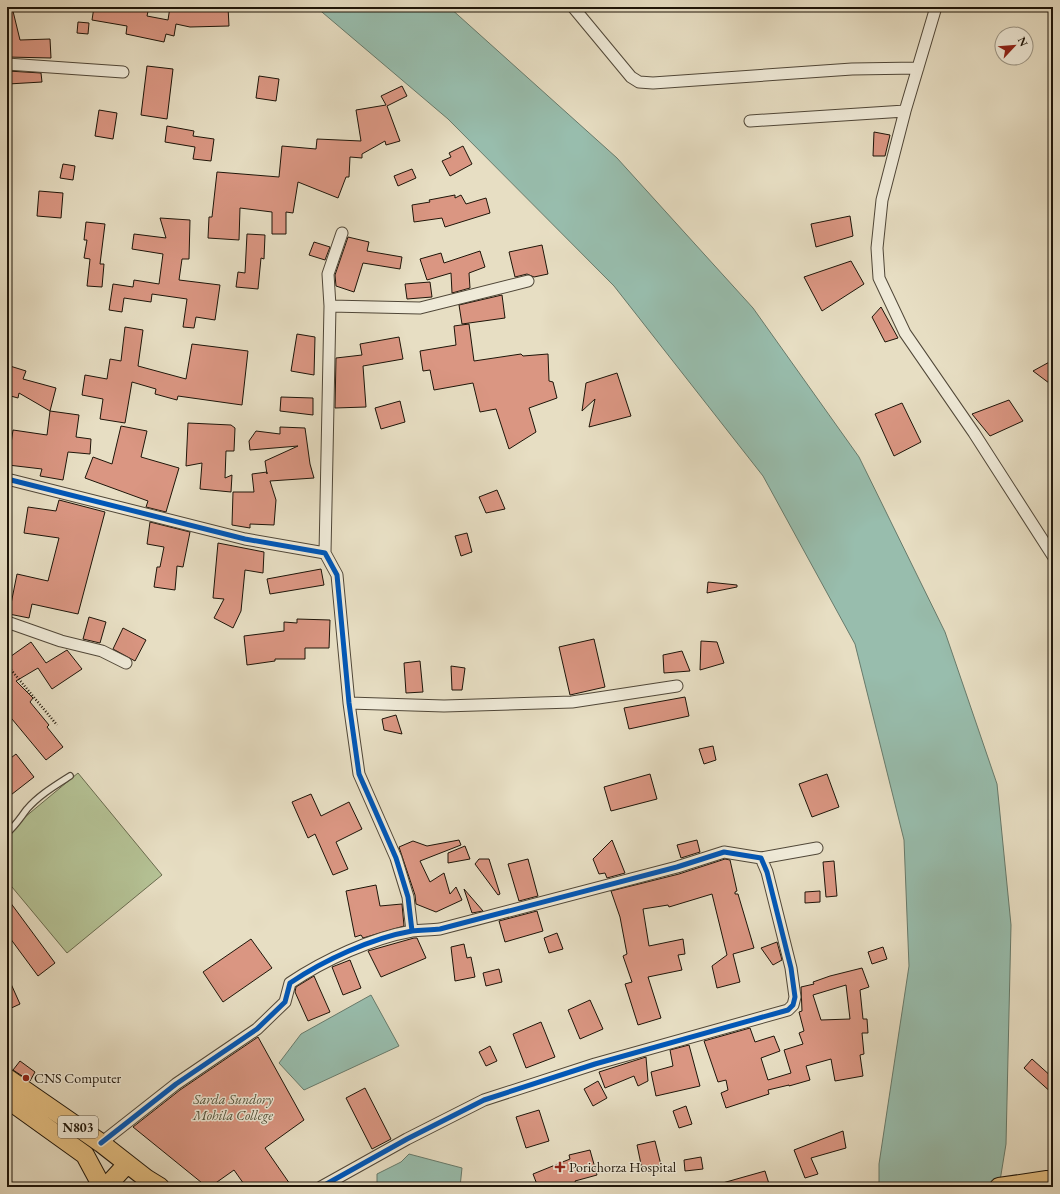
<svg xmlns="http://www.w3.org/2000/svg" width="1060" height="1194" viewBox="0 0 1060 1194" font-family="'EB Garamond',serif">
<rect width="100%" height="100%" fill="#e7dec3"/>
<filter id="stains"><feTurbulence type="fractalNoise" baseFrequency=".005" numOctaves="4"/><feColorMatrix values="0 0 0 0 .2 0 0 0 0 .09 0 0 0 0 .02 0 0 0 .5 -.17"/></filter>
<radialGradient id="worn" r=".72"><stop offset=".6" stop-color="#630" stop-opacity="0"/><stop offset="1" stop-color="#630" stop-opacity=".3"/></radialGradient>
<path fill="#b4c194" stroke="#696b4e" d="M78,773l84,102 -95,78 -60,-72v-49z"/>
<path fill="#98bdad" stroke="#677a6b" d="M316,7h133l168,151 136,150 106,149 86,175 52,152 14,141 -5,219 -7,43h-120v-23l30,-198 -5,-126 -49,-196 -92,-168 -149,-190 -166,-167z
M371,995l28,51 -95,44 -25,-27 22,-29z
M409,1154l53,14 -2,19h-83v-13l24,-12z"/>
<path fill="#da9682" stroke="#1e1509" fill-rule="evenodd" d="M7,7h5l8,33 30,-1 1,19 -44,-1z
M94,7l33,3 1,-3h21l-2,9 21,4 2,-13h58l1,19 -39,1 -14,-3 -2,12 -8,-2 -2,8 -38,-8 1,-8 -35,-6z
M78,22l11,1 -1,11 -11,-1z
M147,66l26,3 -6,50 -26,-4z
M8,71l33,2 1,9 -34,2z
M259,76l20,3 -3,22 -20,-3z
M402,86l5,10 -20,10 13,35 -14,4 -1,-4 -23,13v4l-12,-1 -1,20h-3l-8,21 -40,-16 -5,31 -7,-1v22h-14v-22l-32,-4 -1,32 -31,-2 1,-21h3l5,-45 62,5 3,-31 34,3 1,-10 44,2 -5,-31 30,-5 -5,-9z
M99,110l18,3 -4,26 -18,-3z
M167,126l27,5 -1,5 21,3 -3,22 -18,-2 2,-12 -30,-5z
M874,132l16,3 -5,21h-12z
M463,146l9,18 -22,12 -8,-15 9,-4 -2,-4z
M63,164l12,2 -2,14 -13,-2z
M412,169l4,9 -18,8 -4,-10z
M39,191l24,2 -2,25 -24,-2z
M455,195v3l6,-3 5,9 20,-6 4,15 -45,14 -3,-9 -28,4 -2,-17 18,-3 -1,-2z
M850,216l3,20 -37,11 -5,-23z
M160,218l30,2 -1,39h-7l-3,21 41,5 -5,35 -19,-3 -2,11 -11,-1 4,-28 -35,-5 -1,8 -27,-4 -2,14 -13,-2 4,-26 20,3 1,-7 25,4 4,-30 -31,-5 2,-15 32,4z
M86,222l19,2 -5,40h4l-2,23 -15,-1 3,-27 -6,-1 3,-18h-3z
M247,234l18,1 -1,24 -3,-1 -3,31 -22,-2 2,-15 7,1z
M348,237l21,5 -2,9 35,6 -2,12 -37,-6 -9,29 -18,-6 -1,-11z
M314,242l16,5 -5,13 -16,-5z
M542,245l6,29 -14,3 -7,-3 -12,3 -6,-25z
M480,251l5,16 -16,6 1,15 -18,5 -1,-20 -24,7 -7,-21 21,-6 3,10z
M851,261l13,23 -42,27 -18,-34z
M430,282l2,15 -25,2 -2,-15z
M502,295l3,23 -43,6 -3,-19z
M881,307l17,31 -13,4 -13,-25z
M469,324l5,37 47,-7 2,2 25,-2 1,27 4,1 4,16 -28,10 7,24 -27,17 -13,-40 -16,3 -7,-29 -39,7 -4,-20 -7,1 -3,-20 36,-6 -2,-19z
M125,327l18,3 -5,36 48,13 6,-35 56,7 -6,54 -64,-9 -1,4 -22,-6 1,-5 -24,-7 -7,41 -25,-4 3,-20 -21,-4 3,-20 22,4 3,-20 11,2z
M297,334l18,3 -1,38 -23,-4z
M399,337l4,22 -40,7 3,41 -31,1 1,-50 26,-3 -2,-11z
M1053,360v26l-20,-15z
M10,366l16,5 -3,8 33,9 -6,23 -31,-18 -1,5 -11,-3v-19z
M617,373l14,43 -42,11 6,-28 -13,12 4,-28z
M281,397l32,1v17l-33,-4z
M1009,400l14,21 -33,15 -18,-22z
M400,401l5,21 -24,7 -6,-21z
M902,403l19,39 -27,14 -19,-42z
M50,411l29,4 -3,22 15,2 -1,15 -22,-2 -5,28 -23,-4 2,-7 -34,-4 5,-35 34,5z
M188,423l43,2 4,3 -1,23h-8l-1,27 7,-3 -1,17 -31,-3 2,-26 -16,3z
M121,426l26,5 -6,26 38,11 -13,44 -20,-5 2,-6 -63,-23 8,-21 19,7z
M280,427l25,1 5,36 4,14 -44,3 6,19 -2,25 -24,-1v4l-18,-3 1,-33h21l-2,-18 15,-2v2l-2,-13 33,-15 -48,4 -1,-9 7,-10 24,3z
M497,490l8,19 -19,4 -7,-16z
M59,500l46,12 -27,102 -46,-10 -3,14 -20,-4 8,-40 31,7 11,-43 -35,-5 4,-26 28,4z
M150,522l40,10 -7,35 -6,-1 -2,24 -21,-3 3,-20h3l4,-20 -17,-3z
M467,533l5,19 -11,4 -6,-20z
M218,543l46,9 -1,21 -18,-3 -4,41 -8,17 -19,-10 10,-19 -11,-1z
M321,569l3,16 -54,9 -3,-15z
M708,582l29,3v2l-30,6z
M89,617l17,5 -6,21 -17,-4z
M297,619l33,1 -1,28h-24v11h-30v2l-28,4 -3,-29 40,-5v-9l13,1z
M123,628l23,12 -11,21 -22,-12z
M594,639l11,48 -35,8 -11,-48z
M701,641l16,1 7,21 -24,7z
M31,642l15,21 21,-13 15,19 -30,20 -14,-21 -22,13 17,17 -3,4 19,23 -2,2 16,20 -17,13 -39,-47v-54z
M682,651l8,20 -26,2 -1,-18z
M420,661l3,31 -17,1 -2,-30z
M451,666l14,2 -3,22h-10z
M685,697l4,19 -60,13 -5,-21z
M396,715l6,19 -18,-4 -2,-11z
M713,746l3,14 -12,4 -5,-15z
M16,754l18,23 -27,21v-37z
M650,774l7,25 -46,12 -7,-24z
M827,774l12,33 -27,10 -13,-33z
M311,794l10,22 28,-14 13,27 -26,13 12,27 -15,6 -18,-41 -7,4 -16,-36z
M459,840l2,5 -41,16 10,21 14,-9 6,21 6,-7 6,13 -26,12 -20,-8 -1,-9 -16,-48 14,-6 14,5z
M612,840l13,33 -18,5 -2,-5 -6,1 -6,-15z
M697,840l3,12 -19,6 -4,-13z
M465,846l5,13 -22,4v-10z
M479,859h10l11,35 -2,1 -23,-31z
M528,859l10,37 -19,5 -11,-37z
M725,859l5,1 7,31 -2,1v2h3l16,54 -21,6 7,28 -23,6 -5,-22 15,-11 -15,-61 -43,13 -1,-2 -25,4 6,37 34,-7 2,15 -7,1 4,15 -34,7 13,41 -23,7 -13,-41 7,-2 -9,-26 4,-2 -7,-37 -9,-26 68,-17z
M834,861l3,35 -11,1 -3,-35z
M376,885l4,21 22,-2 2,22 -41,12 -2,-3 -6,2 -9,-46z
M464,889l19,22 -11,2z
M820,891v11l-15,1v-11z
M7,898l48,65 -17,13 -31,-42z
M537,911l6,20 -38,11 -6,-21z
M557,933l6,16 -14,4 -5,-15z
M414,938h3l9,20 -45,19 -13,-26z
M251,939l21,29 -49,34 -20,-30z
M777,942l5,18 -9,5 -12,-17z
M464,944l3,14 4,-1 4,20 -20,4 -4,-34z
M883,947l4,12 -15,5 -4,-12z
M350,960l11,28 -18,7 -11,-28z
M862,968l7,19 -9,3 3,29h4l1,14h-6l2,21 -4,1 3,21 -28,5 -4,-22 -25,7 4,14 -21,6v-1l-21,5 1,4 -43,14 -5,-15 7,-3 -2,-10 -8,2 -14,-41 46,-13 5,14 19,-6 6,15 -19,7 7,22 23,-7 -7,-23 19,-6 -4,-11 5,-2 -5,-19 3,-1 -1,-24 13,-3 -1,-2 17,-6zM846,985l4,34 -29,1 -8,-25z
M499,969l3,13 -16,4 -3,-13z
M7,975l13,29 -13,6z
M314,976l16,36 -22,9 -13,-29 1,-5z
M590,1000l13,29 -23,10 -12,-29z
M541,1022l14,35 -29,11 -13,-34z
M258,1037l46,83 -39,28 27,39h-46l-12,-17 -24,17h-3l-74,-60 47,-37z
M689,1045l11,41 -44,10 -5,-24 22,-6 -3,-16z
M490,1046l7,15 -11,5 -7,-14z
M646,1057l2,24 -10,5 -4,-10 -29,12 -6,-16z
M1032,1059l21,19v16l-29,-26z
M20,1061l15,11 -5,9 -17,-11z
M598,1081l9,17 -14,8 -9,-17z
M365,1088l26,51 -19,10 -26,-51z
M686,1106l6,18 -13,4 -6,-17z
M539,1110l10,31 -23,7 -10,-31z
M843,1131l3,17 -35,10 7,16 -13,4 -11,-28z
M655,1141l6,24 -19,4 -5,-24z
M590,1150l7,25 -22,6 2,6h-39l-5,-13 37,-15 -1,-4z
M701,1157l2,12 -18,2 -1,-11z
M765,1171l5,16h-51v-3z"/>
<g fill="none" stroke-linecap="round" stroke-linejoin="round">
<g stroke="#504738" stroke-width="8">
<path id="service" d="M7,833c9,-8 13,-15 20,-24 12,-14 29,-24 43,-33"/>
</g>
<g stroke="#504738" stroke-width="13">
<path id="minor" d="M573,7l58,70 8,5 14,1 199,-14 66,-1
M936,7l-31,104 -23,89 -5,48 2,30 26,55 69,100 79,123
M7,64l116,8
M750,121l155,-10
M330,306l90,2 108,-27
M7,479l238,60 80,14 12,22 12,128 10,71 37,84 12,39 4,34
M325,553l5,-247 -2,-32 14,-41
M7,622l54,19 41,10 24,12
M349,703l95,3 128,-4 105,-16
M761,858l56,-10
M101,1143l75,-59 81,-55 28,-27 5,-19c34,-23 82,-45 122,-52 9,-1 19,-1 28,-2l237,-62 47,-15 37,6 6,14 24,96 4,29 -2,8 -5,5 -193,54 -111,36 -77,39 -86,48"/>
</g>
<g stroke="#1e1509" stroke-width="20">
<path id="trunk" d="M7,1078l94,65 46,36 13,8
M7,1099l78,56 14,26 1,6
M106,1187l21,-23
M999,1187l48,-7 6,2"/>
</g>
<path stroke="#1e1509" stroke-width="2.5" stroke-dasharray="1 2" stroke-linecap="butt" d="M7,665l50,60"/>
<use href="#service" stroke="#efead8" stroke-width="5.5"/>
<use href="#minor" stroke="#efead8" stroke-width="11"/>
<use href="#trunk" stroke="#e4bf82" stroke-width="18"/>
<g stroke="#efead8" stroke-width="8">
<path id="cycleway" d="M7,479l238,60 80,14 12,22 12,128 10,71 37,84 12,39 4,34
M101,1143l75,-59 81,-55 28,-27 5,-19c34,-23 82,-45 122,-52 9,-1 19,-1 28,-2l237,-62 47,-15 37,6 6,14 24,96 4,29 -2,8 -5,5 -193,54 -111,36 -77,39 -86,48"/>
</g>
<use href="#cycleway" stroke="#0057b8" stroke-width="5"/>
</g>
<g fill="#8f2418" stroke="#efead8" stroke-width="1.5">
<circle cx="26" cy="1078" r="4"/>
<path d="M558 1161h4v4h4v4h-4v4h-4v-4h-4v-4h4z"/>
</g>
<g text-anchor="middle" stroke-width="3" stroke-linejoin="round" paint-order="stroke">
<rect fill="#efead8" stroke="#5d5547" stroke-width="1" x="58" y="1116" width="40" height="22" rx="3"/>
<g font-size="13" font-weight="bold" fill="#1e1509">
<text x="78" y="1132">N803</text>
</g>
<g font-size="14" fill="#1e1509" stroke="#efead8" text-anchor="start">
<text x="34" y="1083">CNS Computer</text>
<text x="569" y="1172">Porichorza Hospital</text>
</g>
<g font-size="14" font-style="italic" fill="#52513a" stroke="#efead8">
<text x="233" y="1104">Sarda Sundory<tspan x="233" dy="16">Mohila College</tspan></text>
</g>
</g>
<rect width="1060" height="1194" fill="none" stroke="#e7dec3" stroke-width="24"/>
<rect x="8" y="8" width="1044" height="1178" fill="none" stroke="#1e1509" stroke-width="2"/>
<rect x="12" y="12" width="1036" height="1170" fill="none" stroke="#1e1509"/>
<g transform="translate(1014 46) rotate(64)"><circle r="19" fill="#efead8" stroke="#9b9585"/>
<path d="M0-3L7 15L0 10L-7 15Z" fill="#8f2418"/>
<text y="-6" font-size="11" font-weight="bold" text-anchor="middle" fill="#1e1509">N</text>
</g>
<rect width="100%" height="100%" filter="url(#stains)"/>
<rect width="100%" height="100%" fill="url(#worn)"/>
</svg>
